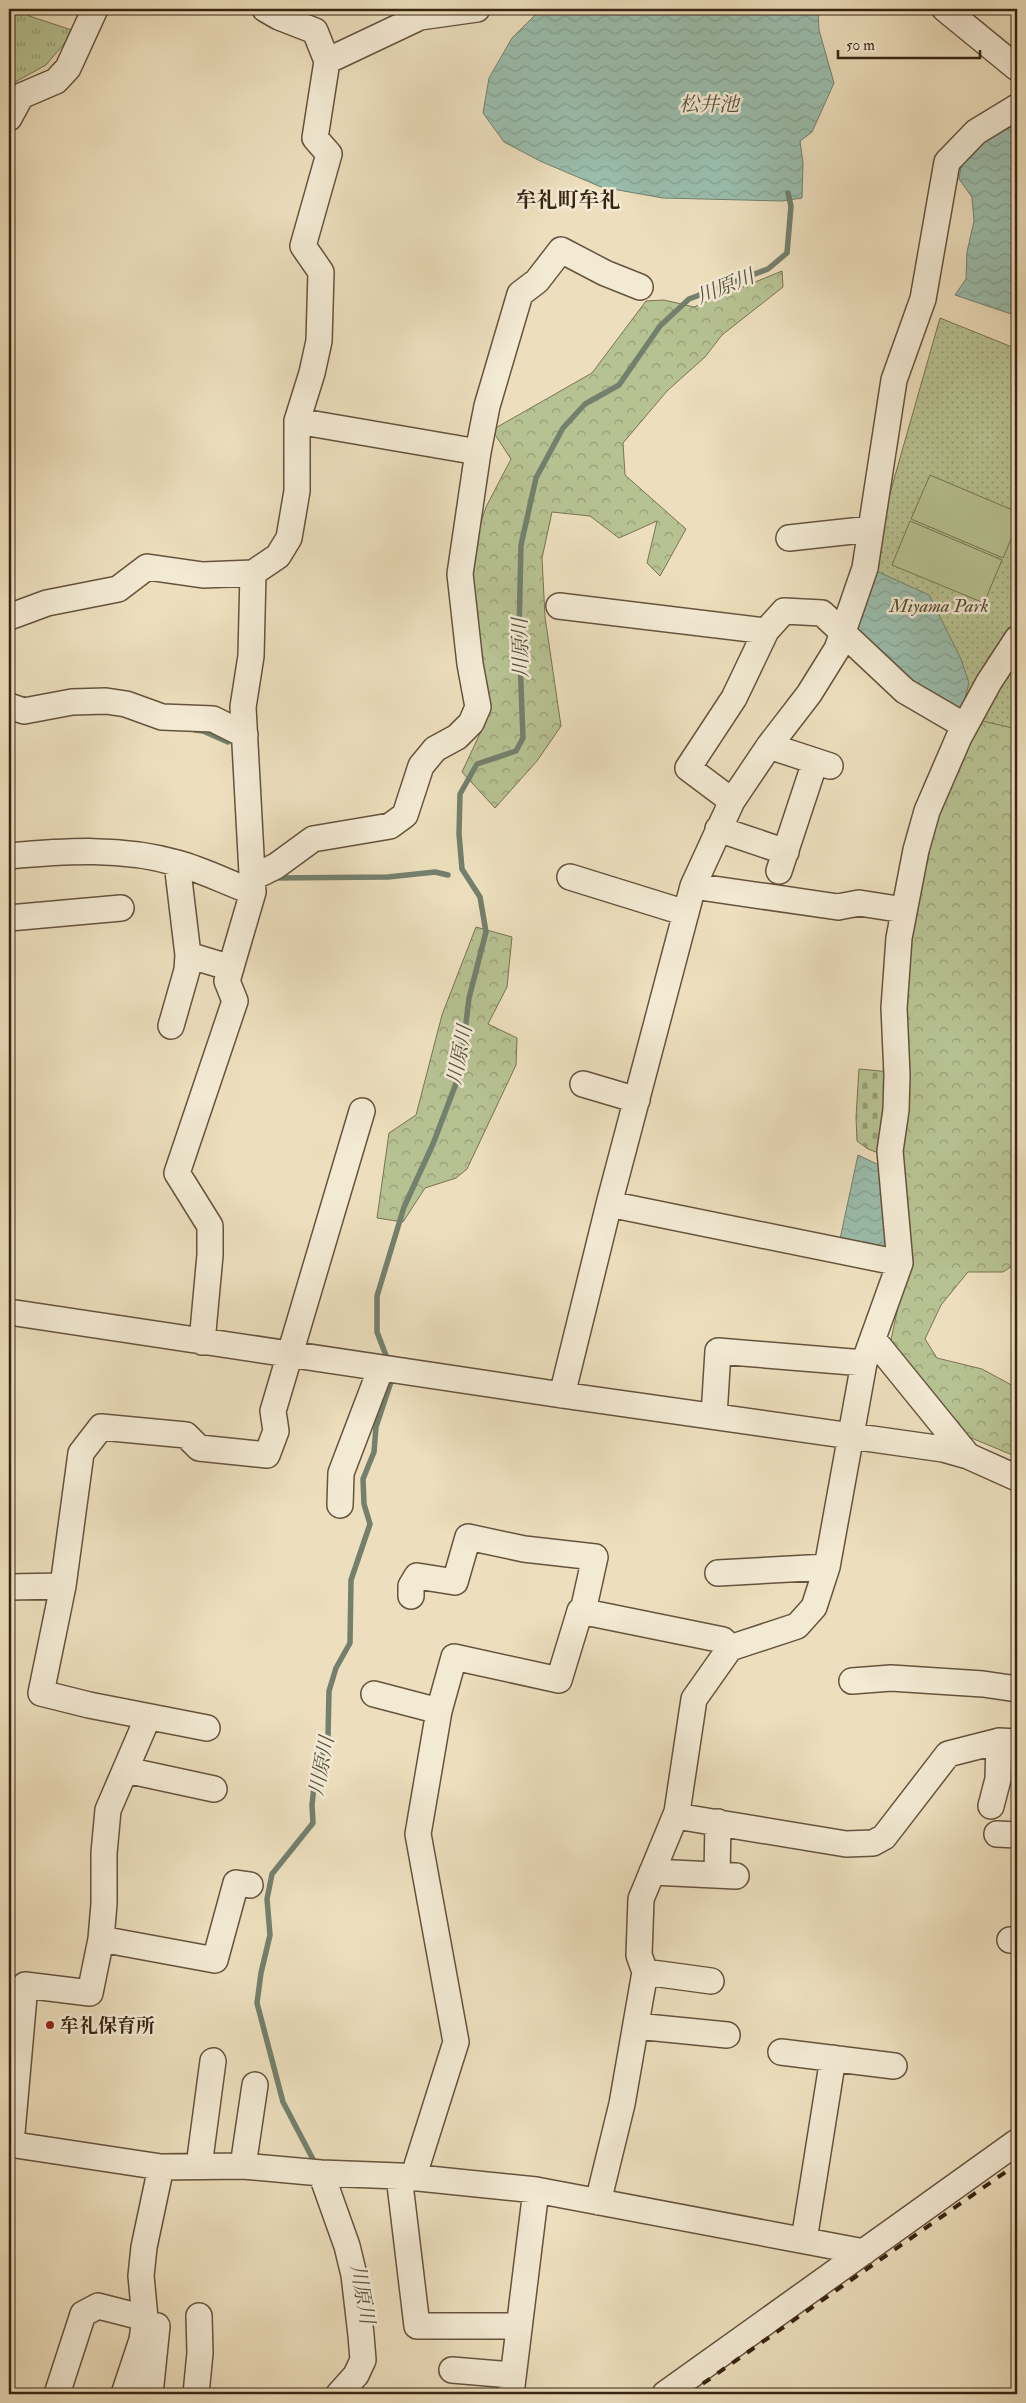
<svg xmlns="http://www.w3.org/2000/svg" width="1026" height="2403" viewBox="0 0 1026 2403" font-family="'IM FELL Double Pica','Noto Serif JP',serif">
<defs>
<pattern id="grass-tufts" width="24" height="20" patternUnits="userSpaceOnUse" patternTransform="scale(1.25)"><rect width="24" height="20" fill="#b7c292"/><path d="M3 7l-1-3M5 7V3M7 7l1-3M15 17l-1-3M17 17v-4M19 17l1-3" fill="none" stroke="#969d76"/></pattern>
<pattern id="forest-crowns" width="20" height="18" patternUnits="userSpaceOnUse" patternTransform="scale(1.25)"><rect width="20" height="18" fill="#b7c292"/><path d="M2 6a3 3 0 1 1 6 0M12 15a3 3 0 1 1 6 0" fill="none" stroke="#969d76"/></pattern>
<pattern id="cemetery-stones" width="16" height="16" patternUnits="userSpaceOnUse" patternTransform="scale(1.25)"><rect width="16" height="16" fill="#b7c292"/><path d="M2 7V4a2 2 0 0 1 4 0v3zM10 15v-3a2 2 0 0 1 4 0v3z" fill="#969d76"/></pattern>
<pattern id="park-dots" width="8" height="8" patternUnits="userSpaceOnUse" patternTransform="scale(1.25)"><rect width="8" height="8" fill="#b7c292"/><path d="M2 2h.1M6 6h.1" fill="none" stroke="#969d76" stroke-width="1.8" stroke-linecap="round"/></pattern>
<pattern id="water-waves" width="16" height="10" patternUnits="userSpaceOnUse" patternTransform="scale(1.25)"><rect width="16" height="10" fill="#9abdac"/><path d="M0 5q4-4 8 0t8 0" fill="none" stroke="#85a293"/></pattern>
</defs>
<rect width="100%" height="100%" fill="#eddfbd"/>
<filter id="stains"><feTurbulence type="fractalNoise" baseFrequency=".004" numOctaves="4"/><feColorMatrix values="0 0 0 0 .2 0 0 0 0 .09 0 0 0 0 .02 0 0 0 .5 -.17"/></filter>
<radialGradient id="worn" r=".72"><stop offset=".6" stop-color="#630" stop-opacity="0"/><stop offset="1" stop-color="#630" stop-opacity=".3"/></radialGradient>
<path fill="url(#grass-tufts)" stroke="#787352" d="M9,9h23l-3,7 46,15 -29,34 -29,16 -8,10z"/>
<path fill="url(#forest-crowns)" stroke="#787352" d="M782,271l1,16 -61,48 -17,22 -38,34 -44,52 2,32 61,54 -26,47 -13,-13 10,-42 -38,17 -29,-22 -38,-4 -10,46 3,59 16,109 -24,35 -42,47 -33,-36 22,-47 2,-31 -18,-134 18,-53 25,-48 -19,-29 100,-57 54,-72 18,-1 30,7z
M976,706l41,9v548l-14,9h-35l-27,33 -16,34 12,19 45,11 35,19v69l-48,-20 -79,-93 17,-78 -5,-127 8,-200 31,-141z
M476,927l36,10 -5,50 -19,37 29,14 -1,27 -49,104 -11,9 -31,10 -22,34 -26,-4 12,-85 27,-18 26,-100z"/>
<path fill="url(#cemetery-stones)" stroke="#787352" d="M859,1069l32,3 -10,82 -13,-5 -11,-8 -1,-24z"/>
<path fill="url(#park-dots)" stroke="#787352" d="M940,318l77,31v380l-52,-12 -54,-30 -60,-57z"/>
<path fill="#b7c292" stroke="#787352" d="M930,475l87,37v13l-14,33 -92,-39z
M910,521l92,39 -18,43 -92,-38z"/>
<path fill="url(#water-waves)" stroke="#73806e" d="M541,9h277l1,21 15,53 -22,49 -12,9 3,22 -1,35 -20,3 -119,-3 -62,-11 -61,-26 -36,-19 -21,-29 6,-35 23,-40z
M1017,124v192l-62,-21 11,-16 1,-27 7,-31 -2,-24 -13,-18 3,-19 27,-22z
M874,570l55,25 32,64 8,24 -5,19 -8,9 -31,-20 -66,-57 -2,-9z
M858,1155l21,10 7,82 -46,-8z"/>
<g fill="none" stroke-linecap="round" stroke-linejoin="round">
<path stroke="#73806e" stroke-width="5.5" d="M195,730l8,1 25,11
M273,878l115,-1 47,-5 13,3
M387,1358l-10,-26v-36l27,-89 29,-63 27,-71 9,-75 17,-66 -6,-35 -18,-28 -3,-35 1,-40 17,-30 39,-13 7,-13 -4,-105 2,-88 15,-67 27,-50 22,-24 34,-19 41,-59 29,-27 79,-30 19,-16 4,-47 -3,-13
M316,2165l-33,-63 -26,-99 4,-30 9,-38 -3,-36 5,-25 41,-51 -1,-18 3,-29 13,-39 1,-46 7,-23 14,-25 1,-63 19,-56 -6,-20 -1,-25 11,-27 2,-25 15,-45"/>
<g stroke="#66533d" stroke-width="28">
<path id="minor" d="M945,9l72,59
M327,61l93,-44 57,-8
M9,118l12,-22 35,-15 12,-13 27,-59
M297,421l181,31
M789,538l82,-9
M559,606l207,25
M9,617l38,-14 71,-14 29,-22 56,8 50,-2
M9,706l15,5 48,-9 34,-1 20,3 36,13 51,2 32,16
M769,746l61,20
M732,801l-44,-33 46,-70 32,-67 18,-20 38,2 83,78 60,35
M718,829l68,23
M9,856c56,-5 113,-9 168,7 26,7 51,20 76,29
M779,871l36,-109
M570,877l116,36
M252,878l24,-12 37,-27 77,-13 15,-11 16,-49 14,-17 22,-12 14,-14 7,-16 -8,-43 -10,-90 18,-122 9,-46 33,-112 17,-13 24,-31 44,23 35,14
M693,886l145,21 21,-4 45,7
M9,918l112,-10
M188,955l43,13
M171,1026l16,-56 1,-15 -11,-92
M583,1084l54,16
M609,1204l291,59
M9,1312l553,83 381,54 25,7 49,22
M873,1339l95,117
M202,1342l8,-87v-29l-33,-53 58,-172 -8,-20 26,-89 -10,-185 8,-51 2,-83 25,-17 11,-18 8,-47v-70l15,-48 7,-32 2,-69 -18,-26 26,-92 -14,-16 12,-77 -12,-30 -36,-14 -14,-8
M562,1395l47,-191 84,-318 39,-85 37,-55 40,-52 28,-45 28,-81 29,-188 29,-81 24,-137 29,-30 41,-25
M714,1416l4,-65 146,12
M340,1505l1,-32 40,-105
M718,1573l109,-6
M9,1587l54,-1
M411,1596v-10l6,-10 38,6 13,-45 56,12 71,8 -12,54
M852,1681l39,-3 92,6 34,5
M374,1694l65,17
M207,1728l-118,-23 -48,-12 22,-107 18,-133 20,-26 85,8 13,13 68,7 9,-24 -3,-20 89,-300
M126,1770l88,19
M991,1806l7,-27 1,-38
M676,1816l170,28 27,-1 11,-6 64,-83 51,-13 18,1
M997,1834l20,1
M652,1872l84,4
M717,1875l1,-53
M101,1939l114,21 21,-77 14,2
M1010,1940h7
M645,1972l66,9
M636,2026l91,9
M781,2052l113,14
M9,2144l152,23 82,-1 78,7 78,3 137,14 328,62
M11,2144l14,-159 65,8 11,-54 3,-35v-51l4,-43 40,-93
M199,2166l14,-105
M243,2166l12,-81
M321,2173l26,73 7,29 7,60 2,25 -7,15 -17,19
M399,2176l18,150h101
M413,2178l43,-136 -38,-208 21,-123 15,-54 105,23 21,-69 143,29 7,8
M598,2202l24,-98 23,-132 -6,-17 2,-56 36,-87 17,-113 36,-51 67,-22 17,-19 13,-40 37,-204 36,-100 -10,-112 6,-41 1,-35 -3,-67 5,-70 17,-88 11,-39 32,-74 30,-55 28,-43
M804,2240l29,-182
M452,2370l60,5
M57,2394l26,-80 15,-8 47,12
M124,2394l18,-54 3,-22 -4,-42 3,-29 17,-80
M150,2394l7,-68
M196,2394l4,-41 -1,-37
M511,2394l25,-204
M665,2394l352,-252"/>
</g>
<use href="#minor" stroke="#f3ead4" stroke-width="25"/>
<path stroke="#392412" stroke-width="4" stroke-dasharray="9 9" stroke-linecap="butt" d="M688,2394l329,-230"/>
</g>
<circle fill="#8f2418" stroke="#f3ead4" stroke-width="2" cx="50" cy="2025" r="5"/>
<g text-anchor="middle" stroke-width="5" stroke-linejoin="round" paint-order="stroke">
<g font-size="19" font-style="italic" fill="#584c32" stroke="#f3ead4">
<text x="939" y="612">Miyama Park</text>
</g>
<g font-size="19" font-weight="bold" fill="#392412" stroke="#f3ead4" text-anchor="start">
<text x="60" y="2032">牟礼保育所</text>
</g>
<g font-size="20" font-style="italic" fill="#565240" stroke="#f3ead4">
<text x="709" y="111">松井池</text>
<text transform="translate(725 286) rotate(-22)" y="7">川原川</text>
<text transform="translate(520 648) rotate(-91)" y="7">川原川</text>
<text transform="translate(459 1055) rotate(-79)" y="7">川原川</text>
<text transform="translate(321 1766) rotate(-79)" y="7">川原川</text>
<text transform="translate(363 2294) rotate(80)" y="7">川原川</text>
</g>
<g font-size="21" font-weight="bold" fill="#392412" stroke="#f3ead4">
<text x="568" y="207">牟礼町牟礼</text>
</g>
</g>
<rect width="1026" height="2403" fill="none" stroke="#eddfbd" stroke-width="30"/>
<rect x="10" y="10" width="1006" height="2383" fill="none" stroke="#392412" stroke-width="2.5"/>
<rect x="15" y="15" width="996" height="2373" fill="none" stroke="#392412"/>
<path d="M838 50v8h142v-8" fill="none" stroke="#392412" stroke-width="2.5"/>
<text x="846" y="50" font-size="15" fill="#392412" stroke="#f3ead4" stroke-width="4" paint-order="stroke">50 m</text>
<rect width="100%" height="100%" filter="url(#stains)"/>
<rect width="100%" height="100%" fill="url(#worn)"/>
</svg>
